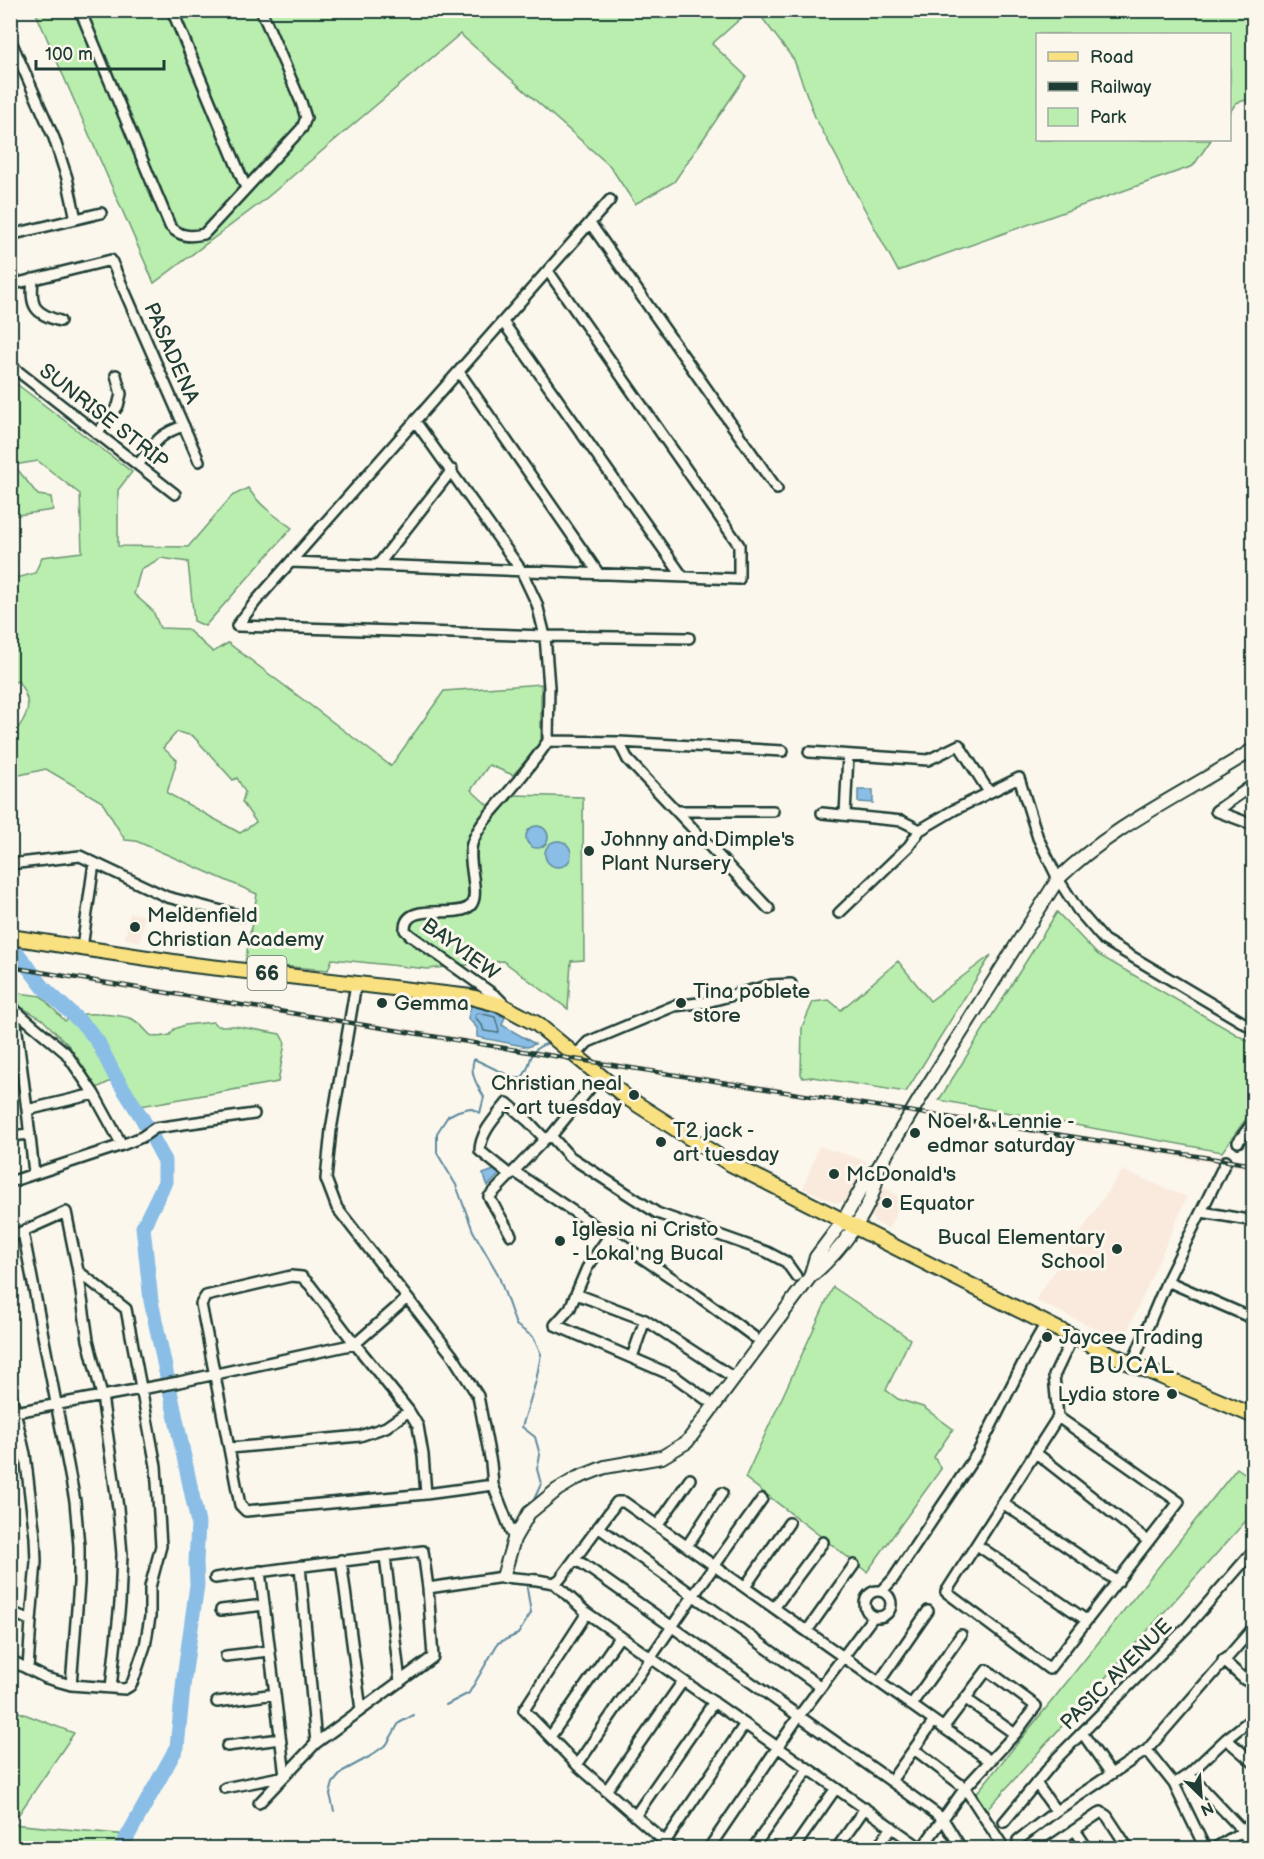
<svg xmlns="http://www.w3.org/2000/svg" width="1264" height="1859" viewBox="0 0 1264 1859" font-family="'Balsamiq Sans',sans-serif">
<rect width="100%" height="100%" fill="#fbf7ec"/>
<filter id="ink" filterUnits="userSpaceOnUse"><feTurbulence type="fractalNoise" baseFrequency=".0167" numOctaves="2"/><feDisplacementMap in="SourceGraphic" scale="12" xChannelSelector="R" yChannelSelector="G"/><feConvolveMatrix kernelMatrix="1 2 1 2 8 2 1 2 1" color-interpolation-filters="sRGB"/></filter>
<g filter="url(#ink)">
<path fill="#faeade" d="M130,913l15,2 -5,26 -15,-2z
M39,969l312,51 122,19 -1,6 -122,-19 -306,-50z
M536,1050l717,112v7l-718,-114z
M819,1146l48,15 -19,38 -4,3 -8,1 -33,-15z
M1122,1170l65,27 -64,145 -88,-42z
M882,1186l21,13 -15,30 -13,-7 -4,-7v-7z"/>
<path fill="#b9eeaf" stroke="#6c9672" stroke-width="1.5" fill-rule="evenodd" d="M35,11h714l-37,33 34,32 -72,106 -39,22 -25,-38 -150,-132 -197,167 -109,82z
M757,11h496v87l-17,5 -6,9v-78h-192v106h173l-18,26 -295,105 -83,-154 -21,-57z
M10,379l122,93 -14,18v56l70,1 44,-51 16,-8c11,17 27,28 44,40l-87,98 -11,-5 -6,-59 -27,-4 -20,11 -7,25 19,17 7,17 27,1 26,23 15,-9 163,123 53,-75 97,-7v59l-28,32 -24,-10 -18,25 26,24 18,-19 68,2 1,163 -13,1 -3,48 -65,-48 -75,8 -96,-10 -4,11 -83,-7 12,-69 -121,-53 -11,-1 -23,-38 -56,-33 -31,7 -3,-40c17,-21 22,-32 6,-55l-7,2v-106h10l14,-4 7,-16 40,-5 -2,-58 -42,-33 -24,4 24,30 13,2 2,13 -42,6zM177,732l16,4 40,44 4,-2 8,14 -3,10 14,20 -16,11 -73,-40 10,-33 -14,-12z
M1057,912l40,42 156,90v65l-31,43 -283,-52z
M991,955l-85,137 -94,-15 -9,1 -2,-4 1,-47 11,-25 16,-2 12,10 57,-49 32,40z
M11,992l30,4 24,25c3,-2 5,-4 8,-5 11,-4 51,-2 61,4 18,11 10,21 36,15l4,-6 11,-4 28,-3 4,4h18l45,8 5,9 -7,39 -143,25 -18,-29 -22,11 -25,-42 -28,-28 -31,-18z
M833,1287l77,52 -24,51 12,9 25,8 30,22 -19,28 7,12 -74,103 -122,-94z
M1237,1468l16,11v34l-268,299 -14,-12 80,-98z
M11,1709l63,24 -62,91 116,11 -7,13h-110z"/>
<path fill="#8abee7" stroke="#5f8a9f" stroke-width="1.5" d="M858,790h15v13l-15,-1z
M526 837a11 11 0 1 1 22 0a11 11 0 1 1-22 0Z
M545 854a13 13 0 1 1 26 0a13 13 0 1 1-26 0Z
M471,1006l30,6 -1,3 5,2 -3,8 33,19 -7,3 -51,-10v-9l-9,-10z
M497,1169l3,5 -12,12 -5,-12z"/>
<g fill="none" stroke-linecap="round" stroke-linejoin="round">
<path stroke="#4a717c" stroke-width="1.5" d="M479,1013l16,4 4,14 -1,2 -14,-2 -2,-6 -7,-8 1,-3z"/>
<path stroke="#5f8a9f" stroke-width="2" d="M532,1504l9,-20 -4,-15 3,-14 -5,-18 -13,-10 14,-46 5,-27 -8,-17 -17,-12 -18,-51 -25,-43 -17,-46 -19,-32v-20l11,-17 10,-5 12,-3 10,5 4,-16c-7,-12 -15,-24 -10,-38l40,19h7c13,-11 4,-28 25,-34
M446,1705l23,-12 29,-50 20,-9 13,-21 -5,-31
M334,1811l-4,-17 3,-11 10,-12 26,-14 18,-13 12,-21 15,-8
M335,1840v8"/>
<path stroke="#8abee7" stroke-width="15" d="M10,940l8,14 26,34 43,40 11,14 16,32 28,44 23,43v21l-22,45 8,74 47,222 -2,39 1,23 -13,93 -7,69 -56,101"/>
<g stroke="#1f3d34" stroke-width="14">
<path id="minor" d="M80,10l90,216c10,11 20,11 34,8l98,-106 4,-10 -5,-16 -40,-92
M172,10l74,178
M10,39l44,99 13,40 9,41
M590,223l187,266
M10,235l91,-22
M33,279c-3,28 1,34 27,42
M10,285l101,-25 88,201
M503,322l180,255
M10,365l165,129
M459,372l140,202
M415,421l106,149 16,34 8,32 4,51 -1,54
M97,434l21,-28 3,-12 -5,-19
M138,465c15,-20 21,-32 46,-39
M291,562l448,17v-34l-191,-274
M378,565l74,-95
M237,626l19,-25 354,-401
M237,626l308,10 144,2
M548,741l71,1 164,9
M619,742l9,18 141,149
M809,752l119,8 31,-15 30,47
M677,811h96
M1216,811l38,-27
M1216,811l38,14
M822,813l80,8 18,9 34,-20 65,-32 19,60 20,41 20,31 26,30 150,89
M845,815l3,-60
M10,864l70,-8 87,41 75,19
M839,913l70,-67 11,-16
M82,948l12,-85
M356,984l-25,146 -5,49 11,29 115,147 26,41 13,67 2,22 21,54
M10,1006l56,47 28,41 28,51
M506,1006l-9,-9 -87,-62 -5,-5c-1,-31 53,-9 66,-25 10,-12 -6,-46 2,-64 6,-16 18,-28 29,-41 16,-19 32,-38 46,-59
M14,1008l13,102 7,63
M575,1056l13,-14 86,-36 33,-4 64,-17 20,-1
M27,1110l67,-16
M10,1136l20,-2
M551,1136l18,20 88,57 110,39 19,10 10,14
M1238,1142l16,-21
M515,1172l182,123 57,42
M510,1175l-30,-24c0,-18 16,-34 27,-48l21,18 17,18
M10,1182l112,-37 20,-8 13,-9 99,-14
M1202,1212l52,9
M23,1232l52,269 4,45v37l-8,102
M511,1235l-22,-38 56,-58 6,-3 48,-59
M609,1236l-22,32 -17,40 -15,17 119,51 33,24
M10,1237l56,-25 12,59 10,69 14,56 16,112 4,46 -2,49 -9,85
M1167,1281l87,38
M576,1294l69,26 83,54
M632,1357l13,-37
M1132,1364l35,-83 59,-120
M10,1390l15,64 10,83 1,25 -5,59 -21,-10
M10,1413l169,-31 176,-38 51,-45
M1058,1417l121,85 -130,167 -103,-77 112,-175 -4,-41 19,-40
M230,1448l130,-12 26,-9 23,-16
M1036,1453l112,88
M10,1456l15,-2
M426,1494l-3,-39 -5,-29 -9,-15 -54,-67 -45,-59 -8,-8 -11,-1 -85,20 -5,8 39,201 6,6 180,-17 67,-9
M1004,1504l114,78
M658,1525l32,-46
M598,1527l223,160
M977,1545l109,75
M687,1546l35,-53
M385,1556l15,126
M341,1560l20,150
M574,1560l43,-58h7l365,258
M215,1578c69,-10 138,-18 208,-27l5,37 5,69 -117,86 -16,-177
M554,1583l6,-4 14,-19 9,4 308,217 52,38 18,29
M745,1587l44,-64
M428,1588l75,-11 34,3 17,3 33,30 334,235
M865 1604a13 13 0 1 1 26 0a13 13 0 1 1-26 0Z
M882,1591l11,-12 85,-127 46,-91 22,-38
M774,1608l49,-66
M221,1610l43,-5
M587,1613l-63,97 53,55 95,83
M807,1631l47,-66
M226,1656l43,-5
M10,1660l36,18 25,7 54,4 5,-3 3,-5 12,-35 5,-29v-30l11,-41 -5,-80 -30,-157 -48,-38
M1223,1660l22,20 9,-10
M28,1669l3,-48
M879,1682l49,-71
M966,1699l49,35
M217,1702l58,-8
M911,1705l50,-70
M1083,1734l28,40
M550,1737l70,-101
M1226,1739l28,24
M227,1746l53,-7
M914,1749l51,39 39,60
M1147,1750l27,34 15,-10 37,-35 28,-22
M577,1765l116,-169 69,-97
M1189,1774l54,57 8,17
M891,1781l43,-60
M1036,1783l20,28
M1174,1784l31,64
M225,1788l60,-12 -25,-205
M606,1791l77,-110
M259,1803l57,-60
M635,1816l79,-114
M1004,1822l53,-64 130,-131 67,-77
M1075,1830l12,18
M1018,1840l38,-29 91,-61 107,-123
M665,1842l80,-118
M709,1848l90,-132 74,-99
M753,1848l55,-79
M794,1848l42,-60
M837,1848l28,-40
M877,1848l15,-21
M922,1848l43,-60 50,-54 21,-28 -49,-36 -44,58
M1048,1848l53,-36 6,4 21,32
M1215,1848l28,-17 11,-10"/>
</g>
<g stroke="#1f3d34" stroke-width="16">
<path id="secondary" d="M810,1277l6,-20 27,-36 24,-42 11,-11 47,-78 133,-211c55,-54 131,-88 196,-130
M503,1577l11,-38 15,-26 28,-23 20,-12 28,-11 57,-10 25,-15 123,-165c29,-24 66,-70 68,-109"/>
</g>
<g stroke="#1f3d34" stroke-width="18">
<path id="primary" d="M10,937l183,28 278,32 30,8 36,19 89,73 103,66 328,166 75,35 122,52"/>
</g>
<use href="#minor" stroke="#fbf7ec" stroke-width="9"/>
<use href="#secondary" stroke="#fbf7ec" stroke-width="12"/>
<use href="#primary" stroke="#f9e181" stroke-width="14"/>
<g stroke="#1f3d34" stroke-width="4.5">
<path id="rail" d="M10,967l525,86 719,112"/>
</g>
<use href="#rail" stroke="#fbf7ec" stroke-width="2" stroke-dasharray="7" stroke-linecap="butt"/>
</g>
</g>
<g fill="#1f3d34" stroke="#fbf7ec" stroke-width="2">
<circle cx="589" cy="851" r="6"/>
<circle cx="135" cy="927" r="6"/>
<circle cx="382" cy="1003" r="6"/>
<circle cx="681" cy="1003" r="6"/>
<circle cx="634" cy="1095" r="6"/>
<circle cx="915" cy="1133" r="6"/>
<circle cx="661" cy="1142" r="6"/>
<circle cx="834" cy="1174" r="6"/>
<circle cx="887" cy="1203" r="6"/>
<circle cx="560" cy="1241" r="6"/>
<circle cx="1117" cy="1249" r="6"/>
<circle cx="1047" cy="1337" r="6"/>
<circle cx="1172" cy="1394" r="6"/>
</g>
<g text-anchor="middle" stroke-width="6" stroke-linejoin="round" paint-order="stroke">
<rect fill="#fbf7ec" stroke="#61756b" stroke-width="1.5" x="247.5" y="956" width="39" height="34" rx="4.5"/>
<g font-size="20" font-weight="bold" fill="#1f3d34">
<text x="267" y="980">66</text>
</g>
<g font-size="21" fill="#1f3d34" stroke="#fbf7ec">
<text transform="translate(172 353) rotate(66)" y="7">PASADENA</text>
<text transform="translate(104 416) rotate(38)" y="7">SUNRISE STRIP</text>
<text transform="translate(461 949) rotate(36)" y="7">BAYVIEW</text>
<text transform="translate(1116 1674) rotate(-45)" y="7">PASIC AVENUE</text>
</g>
<g font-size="21" fill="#1f3d34" stroke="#fbf7ec" text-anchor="start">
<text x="601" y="846">Johnny and Dimple's<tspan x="601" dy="24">Plant Nursery</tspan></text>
<text x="147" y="922">Meldenfield<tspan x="147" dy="24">Christian Academy</tspan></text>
<text x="693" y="998">Tina poblete<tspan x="693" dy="24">store</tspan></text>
<text x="394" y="1010">Gemma</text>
<text x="622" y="1090" text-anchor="end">Christian neal<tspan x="622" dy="24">- art tuesday</tspan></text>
<text x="927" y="1128">Noel &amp; Lennie -<tspan x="927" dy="24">edmar saturday</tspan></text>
<text x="673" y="1137">T2 jack -<tspan x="673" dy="24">art tuesday</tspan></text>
<text x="846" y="1181">McDonald's</text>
<text x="899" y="1210">Equator</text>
<text x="572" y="1236">Iglesia ni Cristo<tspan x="572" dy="24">- Lokal ng Bucal</tspan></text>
<text x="1105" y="1244" text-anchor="end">Bucal Elementary<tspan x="1105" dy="24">School</tspan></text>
<text x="1059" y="1344">Jaycee Trading</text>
<text x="1160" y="1401" text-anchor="end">Lydia store</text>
</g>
<g font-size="24" letter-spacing="1.5" fill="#1f3d34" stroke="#fbf7ec">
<text x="1132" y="1373">BUCAL</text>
</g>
</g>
<rect width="1264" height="1859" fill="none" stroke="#fbf7ec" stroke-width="36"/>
<rect x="18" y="18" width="1228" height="1823" fill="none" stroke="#1f3d34" stroke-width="2" filter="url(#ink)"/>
<rect x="1036" y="33" width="195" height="108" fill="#fbf7ec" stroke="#a3ada2" stroke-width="1.5"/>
<rect x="1048" y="52" width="30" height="9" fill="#f9e181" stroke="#a3ada2" stroke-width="1.5"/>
<text x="1090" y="63" font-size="18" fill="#1f3d34">Road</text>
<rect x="1048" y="82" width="30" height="9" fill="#1f3d34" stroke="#a3ada2" stroke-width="1.5"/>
<text x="1090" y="93" font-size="18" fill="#1f3d34">Railway</text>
<rect x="1048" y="108" width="30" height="18" fill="#b9eeaf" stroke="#a3ada2" stroke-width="1.5"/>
<text x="1090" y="123" font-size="18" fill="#1f3d34">Park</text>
<g transform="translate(1201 1796) rotate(155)" stroke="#fbf7ec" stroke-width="4.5" paint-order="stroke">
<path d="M0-4.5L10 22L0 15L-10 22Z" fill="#1f3d34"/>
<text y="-9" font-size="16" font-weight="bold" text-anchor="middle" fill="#1f3d34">N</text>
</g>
<path d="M36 60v9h128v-9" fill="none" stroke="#1f3d34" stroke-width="3"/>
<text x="45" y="60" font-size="18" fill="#1f3d34" stroke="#fbf7ec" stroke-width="4.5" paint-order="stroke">100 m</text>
</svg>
